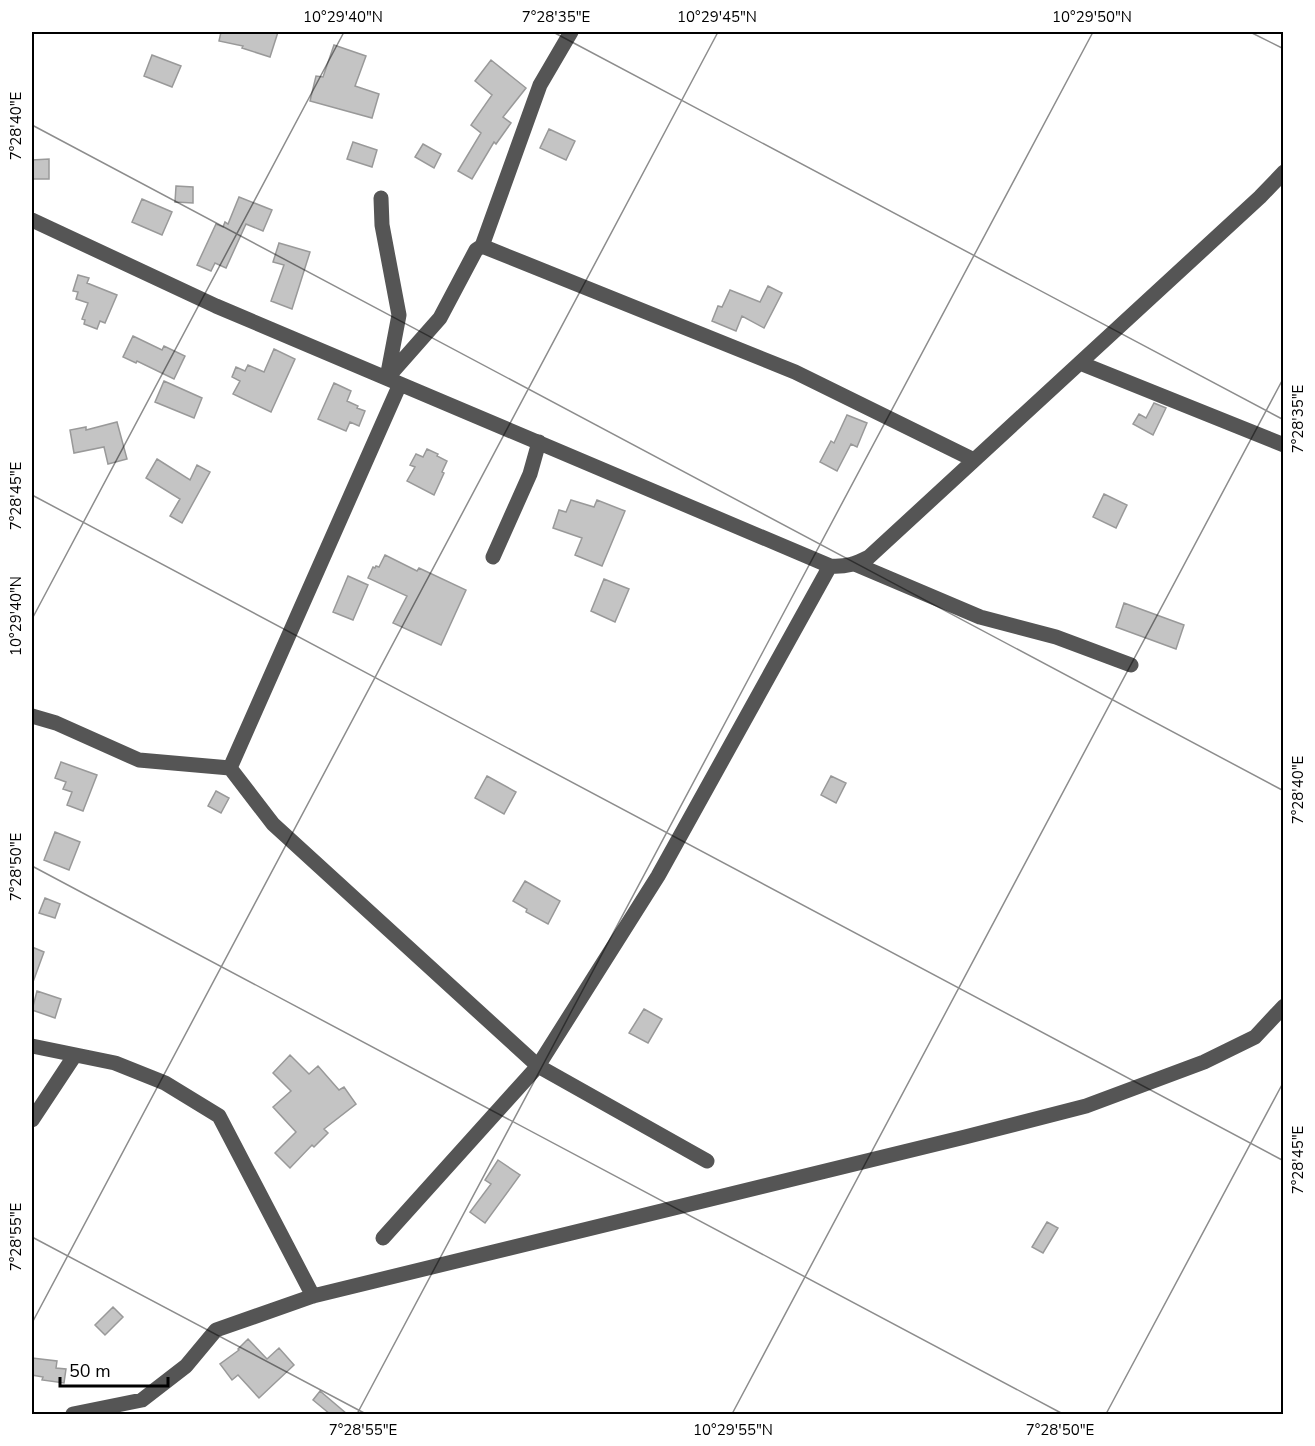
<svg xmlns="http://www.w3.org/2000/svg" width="1315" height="1446" viewBox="0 0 1315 1446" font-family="'Nunito Sans',sans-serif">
<rect width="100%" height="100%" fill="#fff"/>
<path fill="#c4c4c4" stroke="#999" stroke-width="1.5" d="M221,32h57l-8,25 -28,-9 1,-2 -24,-5z
M334,45l32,11 -11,30 24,8 -7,24 -62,-17 6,-25 7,1z
M152,55l29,11 -9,21 -28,-11z
M491,60l35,28 -23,29 8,6 -15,21 -2,-2 -22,37 -14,-8 23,-38 -10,-8 21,-30 -17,-14z
M549,129l26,12 -9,19 -26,-12z
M353,142l24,8 -5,17 -25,-8z
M423,144l18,10 -7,14 -19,-11z
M49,159v20h-17v-19z
M176,186l17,1v16l-18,-1z
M239,197l33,13 -9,21 -17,-7 -20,44 -11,-5 -4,8 -14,-6 19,-41 7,3 2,-5 3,2z
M142,199l30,13 -10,23 -30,-13z
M279,243l31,9 -18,57 -21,-8 13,-36 -11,-3z
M78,275l11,3 -2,5 30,12 -12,28 -5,-2 -3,8 -13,-5 1,-4 -3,-1 6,-16 -12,-4 2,-7 -5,-1z
M768,286l14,7 -18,35 -22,-12 -6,15 -24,-10 6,-15 4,1 8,-17 30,12z
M133,336l29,14 2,-4 21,10 -11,23 -37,-18 -1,2 -13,-6z
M274,349l21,10 -24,53 -38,-18 7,-13 -8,-4 4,-10 9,4 3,-6 16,7z
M164,381l38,17 -8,20 -39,-16z
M334,383l17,8 -4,10 11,5 -1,2 8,3 -6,15 -9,-4 -4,9 -28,-12z
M1154,403l12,5 -13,27 -20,-11 6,-10 7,4z
M847,415l20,8 -10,24 -6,-3 -14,27 -17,-9 11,-21 3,2z
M117,422l10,37 -19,5 -4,-17 -30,6 -4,-23 16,-3v3z
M427,449l11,5 -1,2 10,5 -5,11 2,1 -10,22 -27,-14 8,-14 -5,-2 6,-11 7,3z
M157,459l33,21 7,-15 13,7 -28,51 -12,-7 10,-17 -34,-21z
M1104,494l23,11 -11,23 -23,-11z
M571,500l23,7 3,-7 28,11 -23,55 -27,-11 7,-17 -29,-10 6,-18 7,2z
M385,555l32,16 2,-3 47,22 -25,55 -48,-22 14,-27 -39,-18 5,-11 2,1 1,-2 3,1z
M348,576l20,9 -15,35 -20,-8z
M604,579l25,10 -14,33 -24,-11z
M1124,603l60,22 -8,24 -60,-22z
M61,762l36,13 -14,36 -16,-6 5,-13 -9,-3 3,-7 -11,-4z
M487,776l29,16 -12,22 -29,-16z
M831,776l15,7 -10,20 -15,-8z
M216,791l13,7 -8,15 -13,-7z
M55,832l25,10 -11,28 -25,-10z
M525,881l35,20 -12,23 -22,-12 1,-3 -14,-8z
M45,898l15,6 -5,14 -16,-5z
M32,947l12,5 -11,30h-1z
M37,991l24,8 -6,19 -23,-8z
M644,1009l18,10 -14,24 -19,-10z
M290,1055l19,19 9,-8 21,24 5,-3 12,17 -32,25 4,4 -14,14 -2,-2 -22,23 -15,-15 21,-21 -23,-25 18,-16 -18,-18z
M498,1160l22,15 -35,48 -15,-11 21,-28 -6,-4z
M1047,1222l11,6 -15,25 -11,-6z
M113,1307l10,10 -18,18 -10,-10z
M248,1339l19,20 12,-11 15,17 -35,33 -21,-23 -6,5 -12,-16 19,-14 -1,-1z
M32,1358l25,3 -1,7 10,1 -2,14 -22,-3 1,-3 -11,-2z
M320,1391l27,23h-17l-17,-14z"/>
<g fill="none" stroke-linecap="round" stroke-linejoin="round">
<path stroke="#555" stroke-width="15" d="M381,198l1,27 17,90 -12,63 53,-60 36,-68 6,-4 58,-161 31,-53
M32,220l184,86 614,260c17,1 25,-2 39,-9l391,-360 24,-25
M482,246l313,126 179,88
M1080,363l204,82
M400,384l-170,384 43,56 265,242 169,95
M493,557l37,-83 9,-32
M855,564l125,53 76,20 75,28
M32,716l24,7 83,37 91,8
M32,1046l83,17 50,20 54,33 94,180
M32,1120l43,-65
M383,1238l155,-172 120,-190 172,-310
M73,1414l69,-14 44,-34 30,-36 97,-34 652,-159 121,-31 118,-44 51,-25 29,-31"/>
</g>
<path fill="none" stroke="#000" stroke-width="1.5" stroke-opacity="0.45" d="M553,32l731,388M1250,32l34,17M32,125l1252,666M32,495l1252,666M32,619l312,-587M32,866l1031,548M32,1237l334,177M32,1323l686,-1291M357,1414l736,-1382M732,1414l552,-1037M1106,1414l178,-333"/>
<rect width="1315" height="1446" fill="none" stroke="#ffffff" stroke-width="66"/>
<path d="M60 1377v9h108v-9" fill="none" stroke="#000000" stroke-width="3"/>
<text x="69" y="1377" font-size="18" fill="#000000" stroke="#ffffff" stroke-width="4.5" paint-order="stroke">50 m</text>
<rect x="33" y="33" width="1249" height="1380" fill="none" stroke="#000" stroke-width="2"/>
<g font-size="15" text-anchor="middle" fill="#000">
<text x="343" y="22">10°29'40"N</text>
<text x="556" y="22">7°28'35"E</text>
<text x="717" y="22">10°29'45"N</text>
<text x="1092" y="22">10°29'50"N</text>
<text transform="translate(16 126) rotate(-90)" y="5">7°28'40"E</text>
<text transform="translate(1298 419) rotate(-90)" y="5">7°28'35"E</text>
<text transform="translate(16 496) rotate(-90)" y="5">7°28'45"E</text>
<text transform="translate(16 616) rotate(-90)" y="5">10°29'40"N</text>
<text transform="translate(1298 790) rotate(-90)" y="5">7°28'40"E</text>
<text transform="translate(16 867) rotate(-90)" y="5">7°28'50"E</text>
<text transform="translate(1298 1160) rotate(-90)" y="5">7°28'45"E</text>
<text transform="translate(16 1237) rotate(-90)" y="5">7°28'55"E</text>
<text x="363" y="1435">7°28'55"E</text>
<text x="733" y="1435">10°29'55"N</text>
<text x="1060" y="1435">7°28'50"E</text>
</g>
</svg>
